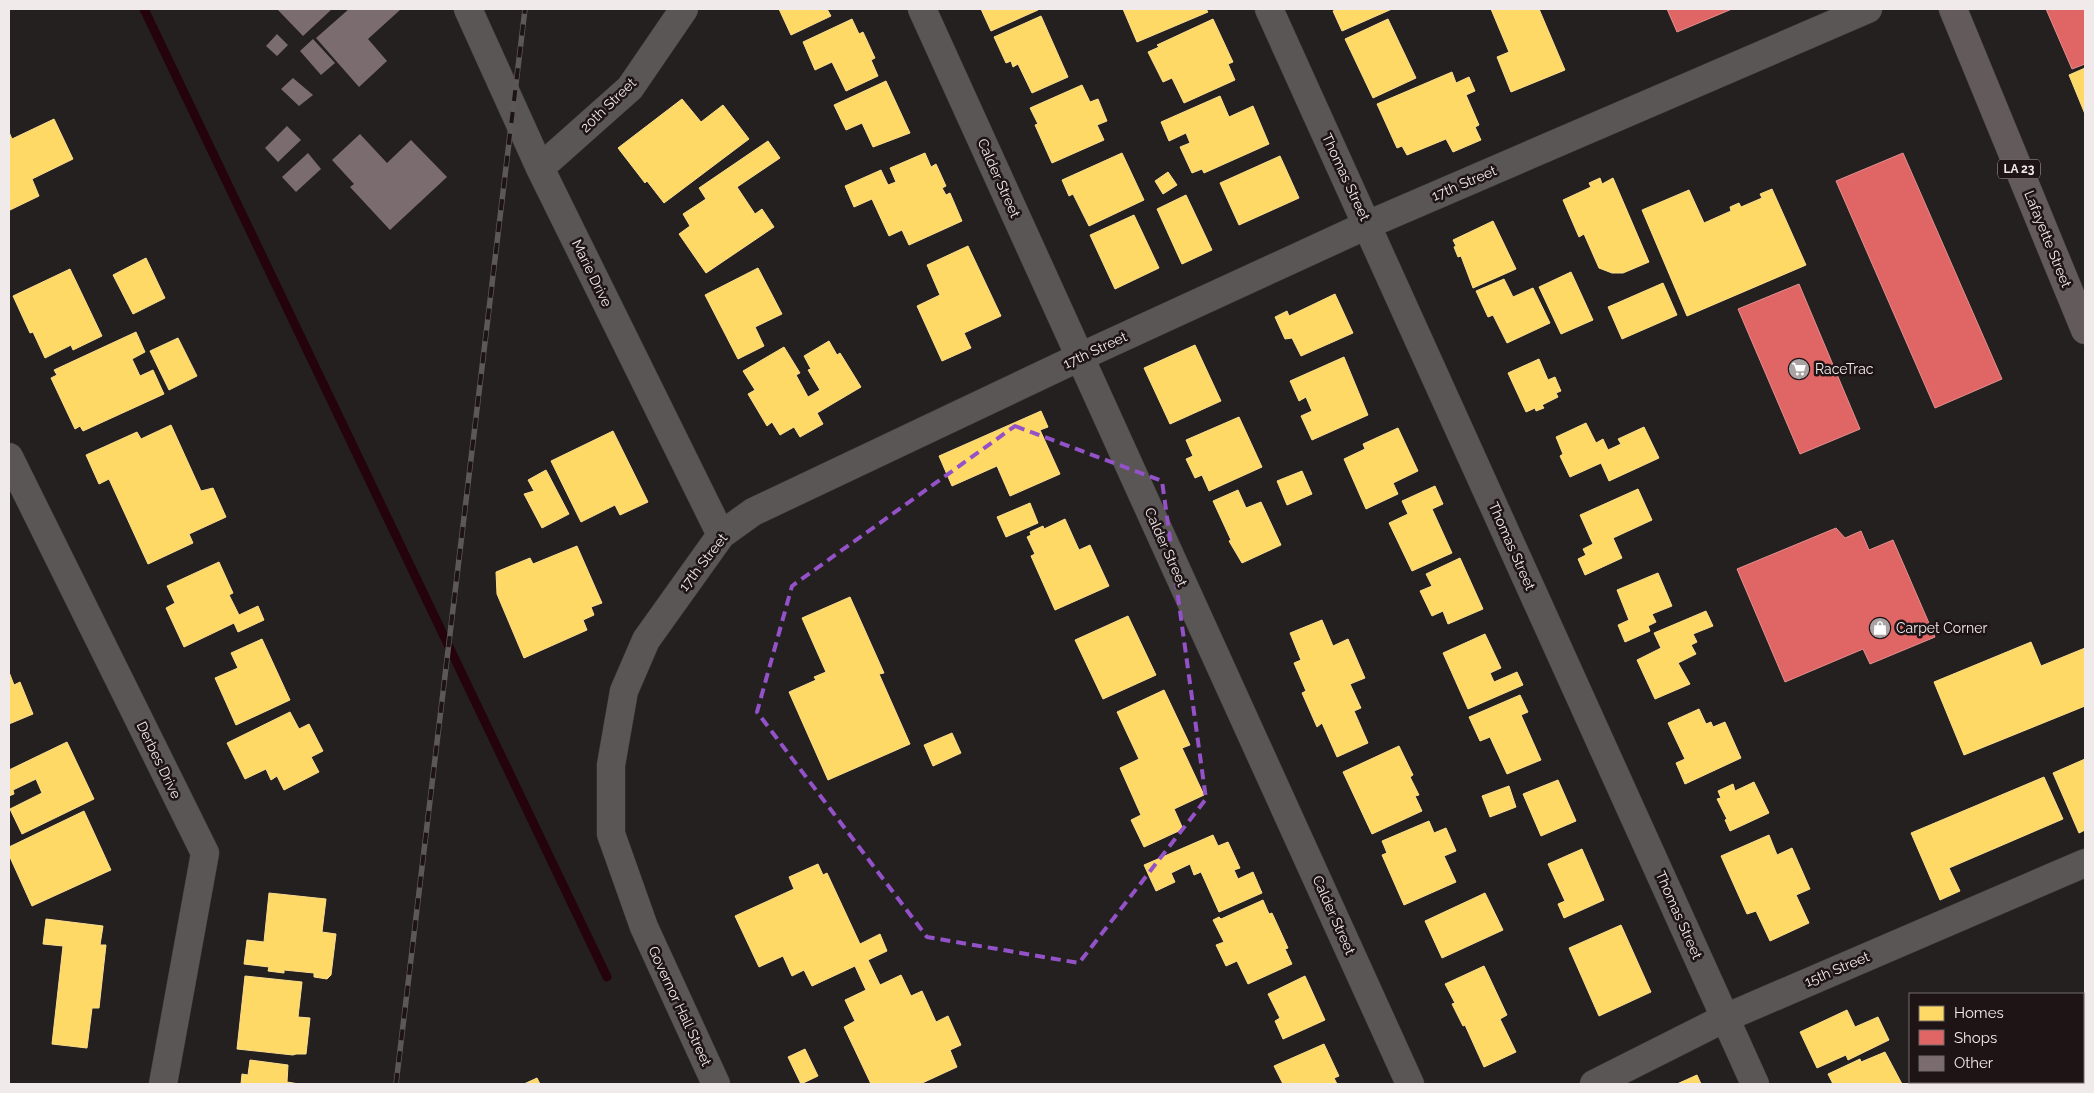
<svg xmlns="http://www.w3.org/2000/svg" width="2094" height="1093" viewBox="0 0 2094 1093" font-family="Raleway,sans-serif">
<rect width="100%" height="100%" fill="#252020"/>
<path fill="#ffd966" stroke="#fbde8e" d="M779,9h48l4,7 -40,19z
M981,9h57v1l-47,21z
M1123,9h83l2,3 -71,30z
M1337,9h55l-50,22 -9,-20z
M1491,9h48l26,61 -54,22 -14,-35 12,-5z
M1041,16l27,61 -36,16 -14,-29 -5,3 -2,-6 -5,2 -12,-26z
M852,19l7,15 4,-2 12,26 -4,2 7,16 -32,15 -14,-29 -17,8 -12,-28z
M1213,19l20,43 -5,2 7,16 -51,23 -12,-25 -9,4 -15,-30 11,-5 -2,-2z
M1388,19l28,59 -43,20 -28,-59z
M2085,68v46l-16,-39z
M1452,72l4,11 13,-6 6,14 -9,4 13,30 -4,2 6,13 -28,12 -7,-13 -39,16 -5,-9 -5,2 -20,-44z
M886,81l24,52 -37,14 -11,-24 -16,7 -12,-25z
M1082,85l8,17 8,-3 9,22 -10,4 7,15 -52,23 -17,-38 3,-1 -8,-16z
M1220,96l9,21 24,-11 16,38 -65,29 -2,-4 -10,4 -12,-26 10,-4 -4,-10 -17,8 -8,-19z
M682,99l19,23 22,-17 26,34 -85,64 -17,-22 -2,2 -27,-35z
M54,119l19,40 -41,20 7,17 -29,14 -1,-78 3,7z
M768,141l12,17 -43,29 18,27 7,-5 12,18 -68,46 -27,-39 11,-8 -7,-12 23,-15 -7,-11z
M925,153l6,14 5,-3 10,22 -4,2 4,7 4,-2 12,28 -53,24 -7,-15 -13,6 -17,-37 -18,8 -9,-21 36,-16 7,15 8,-3 -6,-14z
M1122,153l22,47 -55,26 -16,-32 -4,2 -7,-16z
M1280,156l19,42 -60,27 -19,-42z
M1168,172l9,13 -14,9 -8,-13z
M1600,178l2,6 11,-6 36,84 -26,11h-11l-13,-5 -15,-34 -5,3 -16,-37 28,-13 -2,-4z
M1772,189l34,76 -119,51 -45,-106 47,-20 15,33 27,-12 -1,-4 9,-4 2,4 21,-9 -2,-4z
M1186,195l26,55 -30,14 -25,-55z
M1134,215l25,53 -44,21 -25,-54z
M1493,221l23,48 -43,19 -12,-32 -3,1 -4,-10 2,-1 -3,-6z
M968,246l33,70 -37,17 7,15 -29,13 -25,-55 23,-11 -13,-30z
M146,258l19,40 -32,16 -20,-39z
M758,268l24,46 -27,13 9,19 -26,13 -33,-64z
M70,269l32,67 -29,14 -2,-5 -26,13 -12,-26 -3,1 -17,-37z
M1571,272l22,48 -32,14 -22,-47z
M1504,279l9,18 20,-9 17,35 -43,20 -14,-28 -5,2 -12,-26z
M1663,283l14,32 -55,24 -14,-32z
M1335,294l18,39 -52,23 -9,-18 -7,1 -10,-22 12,-6 2,5z
M136,332l9,20 -13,7 8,17 13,-6 11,24 -81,37 -3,-5 -5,3 -24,-51 6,-3 -3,-5z
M178,338l19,38 -28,14 -19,-39z
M829,341l8,14 3,-2 21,34 -44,26 6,11 -23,13 -6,-10 -14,8 -8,-13 -5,4 -19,-32 7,-4 -12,-19 41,-24 16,26 -4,2 12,22 12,-7 -12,-20 3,-1 -7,-13z
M1195,345l26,56 -51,23 -26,-56z
M1344,357l24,58 -56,25 -11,-24 11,-5 -6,-14 -7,4 -9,-20z
M1539,359l9,21 7,-3 6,14 -5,2 2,4 -16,8 2,3 -8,3 -1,-3 -9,4 -18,-39z
M1041,411l7,16 -8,3 20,44 -50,22 -13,-30 -45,20 -13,-30z
M1239,417l23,50 -53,24 -7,-16 -7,3 -9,-19 7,-3 -7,-16z
M1586,423l10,20 7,-4 5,11 13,-6 -3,-5 26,-12 15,31 -50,23 -8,-18 -31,14 -10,-21 3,-2 -7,-17z
M171,425l30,66 12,-3 13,29 -37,17 4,9 -45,21 -39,-85 -10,5 -13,-29 51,-23 4,7z
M1398,428l20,43 -25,12 5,11 -32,15 -22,-50 21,-10 -2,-5z
M613,431l35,71 -28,13 -5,-10 -34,17 -30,-61z
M546,470l23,44 -27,14 -18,-34 10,-3 -6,-11z
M1302,471l10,23 -25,11 -10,-24z
M1435,486l8,18 -11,5 20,44 -40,18 -23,-48 19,-9 -6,-13z
M1638,489l14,31 -39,18 9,20 -37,17 -7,-16 8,-4 -3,-6 10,-5 -13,-29z
M1238,490l8,18 15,-6 20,43 -39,18 -13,-22 2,-1 -18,-39z
M1030,503l8,20 -32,14 -9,-20z
M1065,519l14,31 11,-5 19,41 -54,24 -24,-54 4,-2 -8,-17 4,-2 -1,-3 13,-6 1,3z
M577,546l25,57 -11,4 3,8 -11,5 4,10 -63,28 -27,-64 -1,-22 34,-14 3,6z
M1460,558l23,51 -35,15 -5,-13 -11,5 -12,-25 12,-5 -6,-12z
M219,562l14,31 -4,2 10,20 19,-9 6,14 -26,12 -4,-9 -50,24 -18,-39 9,-5 -8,-17z
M1658,573l14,33 -20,8 4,8 -8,4 2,5 -25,11 -7,-17 11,-5 -12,-30z
M850,597l34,76 -5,1 31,70 -82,36 -39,-88 27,-12 -2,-3 12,-5 -24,-54z
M1706,611l7,15 -20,8 4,8 -6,3 5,9 -18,9 12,21 -35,15 -18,-39 24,-12 -7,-15z
M1128,616l28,59 -53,24 -28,-59z
M1322,620l11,26 15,-7 17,39 -15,6 11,24 -7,3 14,32 -31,14 -15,-34 -5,4 -15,-34 4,-2 -12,-28 7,-3 -11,-27z
M1485,634l16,34 -11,5 4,9 23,-10 6,13 -55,24 -25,-56z
M262,639l28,61 -54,25 -21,-47 23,-10 -7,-15z
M2031,642l10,24 44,-18v58l-121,49 -30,-73z
M9,672l5,13 6,-3 13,32 -24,10z
M1164,690l26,55 -8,3 22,47 -30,14 9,20 -39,18 -13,-27 10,-5 -21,-47 19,-9 -22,-47z
M1520,695l8,17 -7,3 20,45 -34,14 -17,-37 -10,4 -11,-24z
M1699,709l7,15 5,-2 2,5 12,-5 16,36 -56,26 -9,-21 9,-4 -17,-36z
M290,712l9,17 10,-5 14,27 -12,6 8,15 -35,18 -7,-14 -6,4 -5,-11 -21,10 -18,-36z
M952,733l9,20 -28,13 -9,-21z
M67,742l27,57 -72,35 -12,-25 32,-16 -6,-14 -23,11 1,4 -5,2v-26z
M1399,746l14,29 -3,2 9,18 -4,1 7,15 -50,23 -29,-62z
M2085,759v71l-6,3 -26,-60z
M2044,777l19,42 -114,49 11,23 -20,9 -29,-67z
M1558,780l18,41 -35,15 -18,-42z
M1754,782l15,31 -39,18 -5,-11 2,-1 -10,-20 4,-1 -3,-7 15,-7 2,7z
M1509,786l7,21 -26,10 -8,-21z
M84,811l27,59 -79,36 -23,-51v-8z
M1429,821l5,12 12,-5 10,23 -12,5 12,26 -52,23 -22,-50 5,-2 -5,-12z
M1213,835l5,11 10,-4 12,26 -6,2 4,9 15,-7 9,21 -43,19 -18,-40 -7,3 -4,-11 -19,9 4,9 -19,9 -12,-26z
M1769,835l8,20 15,-7 18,41 -14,6 13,28 -39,18 -14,-30 -9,3 -26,-58z
M1582,849l22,51 -40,18 -6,-14 7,-3 -17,-37z
M818,864l5,11 4,-2 33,71 20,-10 7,17 -19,9 12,25 21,-10 10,21 11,-5 14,31 12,-6 13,29 -11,5 7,17 -37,17h-49l-27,-57 11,-6 -10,-21 21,-10 -11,-24 -43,20 -8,-16 -12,6 -9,-20 -24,11 -24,-51 59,-27 -5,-12z
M269,893l57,6 -4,33 14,2 -5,41 -4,4 -13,-2v-4l-30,-3v3l-16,-2 1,-4 -25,-3 3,-24 17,2z
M1485,893l18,37 -61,28 -17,-37z
M1263,900l6,14 3,-1 16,35 -3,1 7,15 -44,20 -11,-23 -11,5 -10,-21 8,-3 -11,-22 6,-3 2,2z
M46,919l57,7 -3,19h6l-7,63h-7l-5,40 -35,-4 11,-98 -20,-2z
M1621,925l30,67 -52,24 -30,-68z
M1484,966l23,49 -7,4 16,33 -32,15 -19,-42 -2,1 -11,-22 3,-1 -10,-19z
M245,976l57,6 -4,35 12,1 -4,36h-10l-3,1 -56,-6z
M1305,976l20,44 -42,19 -8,-18 5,-3 -12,-24z
M1847,1010l8,17 23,-10 11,23 -41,20 -2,-5 -29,13 -17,-36z
M1324,1044l15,32 -5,2 3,6h-54l-9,-18z
M805,1049l13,27 -17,8 -13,-27z
M1885,1052l17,32h-69l-5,-10 32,-15 1,3z
M250,1060l38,5 -1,17 12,2h-58l1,-10 6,1z
M1697,1075l4,9h-24z
M537,1078l3,6h-16z"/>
<path fill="#e06666" stroke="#e58e8e" d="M1667,9h65l-55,23z
M2046,9h39v55l-13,5z
M1903,153l99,226 -67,29 -99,-227z
M1799,284l61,145 -60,25 -62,-145z
M1836,528l9,10 16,-7 8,19 24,-10 42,97 -65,27 -7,-15 -78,33 -48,-113z
M2043,1082h33l1,2h-40z"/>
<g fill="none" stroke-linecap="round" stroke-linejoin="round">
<path stroke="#25030c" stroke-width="9" d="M144,9l463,968"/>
</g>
<path fill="#7b6c6f" d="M277,9h55l-29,27z
M349,9h49l2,1 -32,29 19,22 -28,26 -43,-49z
M277,34l11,11 -11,11 -11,-10z
M313,39l22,24 -14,12 -21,-24z
M293,78l20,17 -14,11 -18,-17z
M287,126l14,14 -23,22 -13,-14z
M360,134l27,29 24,-23 36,37 -57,53 -40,-43 4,-3 -22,-24z
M308,153l13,16 -25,23 -14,-15z"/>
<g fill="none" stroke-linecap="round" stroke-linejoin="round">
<g stroke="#3f3b3b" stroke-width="29">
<path id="minor" d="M468,9l72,159 181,367
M922,9l488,1075
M1269,9l486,1075
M540,168l90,-80 54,-79
M9,457l196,396 -42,231
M716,1084l-72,-157 -33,-93v-69l13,-74 22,-51 75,-105 32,-23 327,-155 287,-132 501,-216
M1594,1084l131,-66 360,-155"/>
</g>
<g stroke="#3f3b3b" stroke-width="29">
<path id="trunk" d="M1953,9l132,321"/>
</g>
<use href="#minor" stroke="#5a5656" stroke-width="28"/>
<use href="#trunk" stroke="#625a5b" stroke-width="28"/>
<g stroke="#5c5859" stroke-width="5.5">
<path id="rail" d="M396,1084l129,-1075"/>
</g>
<use href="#rail" stroke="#1e1416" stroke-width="4" stroke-dasharray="11" stroke-linecap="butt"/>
</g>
<path fill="none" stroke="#9352c8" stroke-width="4" stroke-dasharray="10 6" stroke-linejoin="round" d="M1015,426l147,55 44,318 -127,164 -152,-26 -170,-225 35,-126z"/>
<defs>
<g id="supermarket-disc" transform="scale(1.125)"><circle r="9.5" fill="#aaa3a4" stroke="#1e1416"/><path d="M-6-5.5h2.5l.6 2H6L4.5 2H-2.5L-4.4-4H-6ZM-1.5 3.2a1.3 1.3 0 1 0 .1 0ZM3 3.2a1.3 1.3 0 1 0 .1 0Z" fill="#fff"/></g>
<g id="shop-disc" transform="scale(1.125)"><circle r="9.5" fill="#aaa3a4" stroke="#1e1416"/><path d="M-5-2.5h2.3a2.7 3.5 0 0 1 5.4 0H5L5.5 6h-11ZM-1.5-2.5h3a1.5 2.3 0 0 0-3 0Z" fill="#fff"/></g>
</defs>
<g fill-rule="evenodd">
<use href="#supermarket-disc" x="1799" y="369"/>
<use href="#shop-disc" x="1880" y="628"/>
</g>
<g text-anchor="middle" stroke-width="5" stroke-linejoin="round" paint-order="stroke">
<rect fill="#1e1416" stroke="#b2aaab" stroke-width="1" x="1998" y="159.5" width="42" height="19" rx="4"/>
<g font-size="12" font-weight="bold" fill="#f1eaeb">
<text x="2019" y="173">LA 23</text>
</g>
<g font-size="14" fill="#f1eaeb" stroke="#1e1416">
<text transform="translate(608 105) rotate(-44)" y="5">20th Street</text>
<text transform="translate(1346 177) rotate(65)" y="5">Thomas Street</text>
<text transform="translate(999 178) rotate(66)" y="5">Calder Street</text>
<text transform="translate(1464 183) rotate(-23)" y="5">17th Street</text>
<text transform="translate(2048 239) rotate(68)" y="5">Lafayette Street</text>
<text transform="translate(592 273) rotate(64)" y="5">Marie Drive</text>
<text transform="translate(1095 350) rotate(-25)" y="5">17th Street</text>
<text transform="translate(1512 546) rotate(66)" y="5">Thomas Street</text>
<text transform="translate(1166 547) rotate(66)" y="5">Calder Street</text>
<text transform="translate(703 562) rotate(-52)" y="5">17th Street</text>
<text transform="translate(159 760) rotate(64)" y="5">Derbes Drive</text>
<text transform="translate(1334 915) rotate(66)" y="5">Calder Street</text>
<text transform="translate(1679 915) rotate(66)" y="5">Thomas Street</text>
<text transform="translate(1837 969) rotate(-23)" y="5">15th Street</text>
<text transform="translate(680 1006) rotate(65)" y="5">Governor Hall Street</text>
</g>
<g font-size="14" fill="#f1eaeb" stroke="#1e1416" text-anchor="start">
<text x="1815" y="374">RaceTrac</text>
<text x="1896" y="633">Carpet Corner</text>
</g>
</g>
<rect width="2094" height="1093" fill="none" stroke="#f1eaeb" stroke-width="20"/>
<rect x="1909" y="993" width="175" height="90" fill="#1e1416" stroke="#726a6b"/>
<rect x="1919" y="1006" width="25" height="15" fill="#ffd966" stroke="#726a6b"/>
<text x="1954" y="1018" font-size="15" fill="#f1eaeb">Homes</text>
<rect x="1919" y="1030" width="25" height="15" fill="#e06666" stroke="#726a6b"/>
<text x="1954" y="1043" font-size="15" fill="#f1eaeb">Shops</text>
<rect x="1919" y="1056" width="25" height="15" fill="#7b6c6f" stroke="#726a6b"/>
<text x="1954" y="1068" font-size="15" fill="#f1eaeb">Other</text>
</svg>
